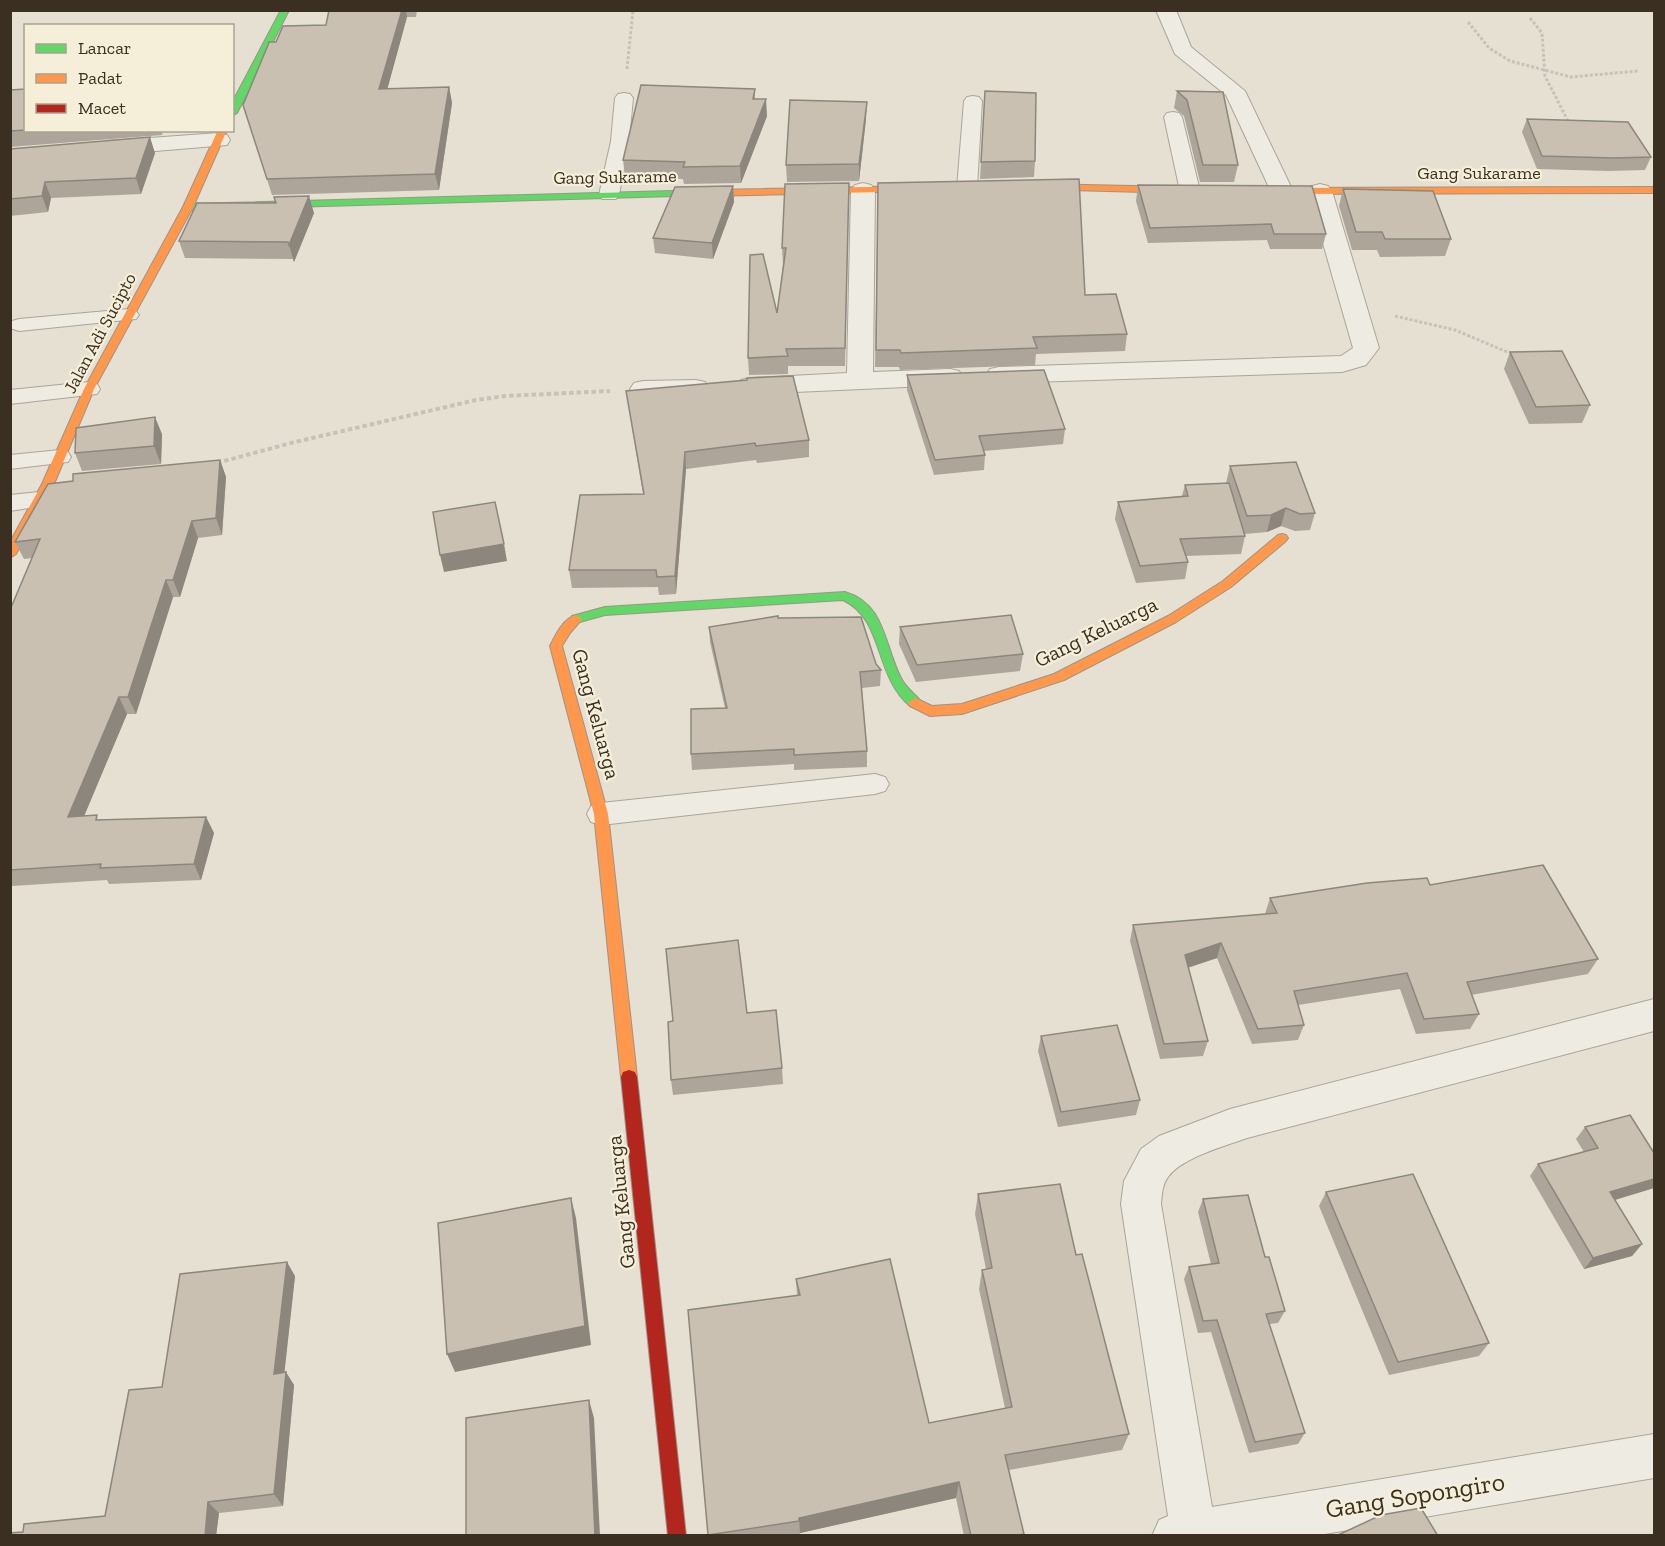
<svg xmlns="http://www.w3.org/2000/svg" width="1665" height="1546" viewBox="0 0 1665 1546" font-family="'Zilla Slab',serif">
<rect width="100%" height="100%" fill="#e5e0d1"/>
<g fill="none" stroke-linecap="round" stroke-linejoin="round">
<g stroke="#aba599" stroke-width="2">
<path id="lane" d="M624,93l6,1 3,4 -4,43 -10,54 -3,4h-14l-3,-4 12,-54 4,-43 3,-4z
M973,96l6,1 3,4 -5,87 -3,4h-14l-3,-4 7,-87 3,-4z
M1173,112l6,1 3,4 18,74 -3,4h-14l-3,-4 -16,-74 3,-4z
M129,309l7,2 3,4 -3,4 -117,12 -9,-3 2,-7 7,-2z
M89,382l8,2 3,5 -3,5 -87,10v-14z
M60,450l8,2 3,5 -3,5 -58,7v-14z
M39,492l8,3 4,5 -4,5 -37,6v-16z
M875,774l10,3 4,7 -4,7 -10,3 -274,31 -10,-3 -4,-8 4,-8 10,-3z"/>
</g>
<g stroke="#aba599" stroke-width="2">
<path id="street" d="M1156,10h20l15,37 54,44 48,100 -4,5 -8,2 -8,-2 -47,-101 -51,-41z
M219,133l8,2 3,5 -3,5 -119,10 -8,-2 -3,-5 3,-5 8,-2z
M863,183l8,2 4,5 -2,182 77,-3 9,2 4,6 -4,6 -9,2 -200,9 -9,-2 -4,-6 4,-6 9,-2 97,-5 4,-183 4,-5z
M1320,184l8,2 4,5 47,157 -13,17 -24,7 -343,11 -9,-2 -4,-6 4,-6 9,-2 342,-11 12,-8 -45,-157 4,-5z
M696,380l9,2 4,6 -4,6c-20,5 -51,6 -71,1l-4,-6 4,-6 9,-2z
M1654,999v32l-407,107c-22,8 -66,20 -79,39 -6,8 -6,18 -7,27l51,303 442,-73v44l-341,58h-161l7,-16 9,-4 -47,-312 3,-23 17,-32 18,-13 71,-27z"/>
</g>
<g stroke="#9b958a" stroke-width="2">
<path id="fast" d="M281,10h8l-52,103 -5,3v-13z
M709,190l5,3 -2,2 -524,15 -5,-3 5,-3z
M845,592c41,12 39,54 56,86 5,11 15,16 21,25l-2,3h-10c-37,-32 -25,-86 -67,-106l-238,15 -29,8 -6,-4 2,-3 33,-9z"/>
</g>
<g stroke="#9b958a" stroke-width="2">
<path id="slow" d="M218,130h9l-34,77 -99,182 -40,95 -38,70 -6,4v-16l32,-58 42,-95 99,-182z
M1036,184l146,3 5,3 -5,3 -149,-4 -2,-2z
M921,186l3,1v4l-215,5 -5,-3 5,-3z
M1654,187v6l-384,1 -5,-3 5,-3z
M1282,534l4,1 2,3 -2,3 -55,46 -55,35 -112,58 -102,34 -32,2 -20,-10 -2,-3 7,-5 17,8 30,-2 92,-30 114,-58 55,-35 55,-46z
M576,615l6,4 -12,14 -8,13 46,168 29,263 -2,5 -6,2 -6,-2 -2,-5 -27,-263 -44,-168c6,-12 13,-27 26,-31z"/>
</g>
<g stroke="#9b958a" stroke-width="2">
<path id="jam" d="M629,1070l6,2 2,5 49,459h-18l-47,-459 2,-5z"/>
</g>
<path stroke="#c6c2b9" stroke-width="3" stroke-dasharray="3 2" stroke-linecap="butt" d="M1530,18l12,15 3,43 24,47
M1468,22l21,26 21,13 61,16 67,-6
M627,69l6,-59
M1395,316l60,14 57,24"/>
<path stroke="#c6c2b9" stroke-width="4" stroke-dasharray="4.5 3" stroke-linecap="butt" d="M217,463l74,-20 185,-43 29,-4 105,-5"/>
<use href="#lane" fill="#eeebe3" fill-rule="evenodd"/>
<use href="#street" fill="#eeebe3" fill-rule="evenodd"/>
<use href="#fast" fill="#63d668" fill-rule="evenodd"/>
<use href="#slow" fill="#ff974d" fill-rule="evenodd"/>
<use href="#jam" fill="#b3261e" fill-rule="evenodd"/>
</g>
<path fill="#ada599" d="M329,10h88l-1,7h-9l-20,72 62,-2 3,16 -13,87 -167,5 -29,-90 33,-63 50,-17z
M26,89v41h137l-1,5 -152,12v-57z
M755,89v10l12,17 -26,67 -57,1 -1,-5 -58,-2 -2,-17z
M985,91l50,70 -1,16 -54,2z
M1177,91l46,1 15,73 -4,17h-34l-16,-66 -10,-8z
M866,119l-7,62 -72,1 -1,-17z
M1527,119l124,38 -6,13 -37,1 -71,-2 -15,-37z
M10,149l145,4 -14,41 -90,4 -3,14 -38,4z
M849,183l-4,183h-57v8l-39,1 -1,-17 29,-45 6,-48 -1,-17z
M878,183l207,112 42,39 -2,17 -89,3 -1,11 -135,5 -1,-3h-24z
M1138,185l188,49 -4,15h-52l-3,-9 -119,3 -12,-42z
M733,186l1,16 -21,57 -58,-6 -2,-15z
M1343,189l108,50 -6,17 -65,1 -3,-7h-25l-13,-44z
M314,213l-20,49 -1,-3 -108,-1 -6,-17z
M1510,352l80,53 -8,18 -53,1 -25,-55z
M907,375l158,54 -2,15 -79,7 1,4 -1,15 -50,5 -27,-85z
M626,391l183,49v17l-52,6 -1,-3 -70,9 -10,125 -17,1 -1,-8 -86,1 -3,-18 74,-76z
M162,434l-1,30 -79,7 -7,-18z
M220,460l6,17 -4,58 -24,3 -18,59h-7l-37,117h-9l-43,102 16,4 106,-3 8,16 -13,47 -92,4 -2,-4 -95,6 -2,5v-281l22,-52 -8,1 -9,-17 58,-61z
M1230,466l85,47 -5,17 -15,1 -14,-5 -14,6 -22,2v2l-4,18 -55,2 2,6 -3,17 -49,4 -21,-64 3,-17 64,-6 3,-11 41,-2z
M778,618l98,46 5,6 -1,16 -18,2 5,63v16l-73,3v-6l-102,6 -1,-16 34,-46 -15,-66 -1,-15z
M900,627l123,27 -3,17 -104,11 -17,-38z
M1430,885l168,74 -10,15 -117,21 8,19 -9,15 -54,5 -16,-45 -102,16 6,20 -6,15 -46,4 -35,-86 -29,10 20,73 -5,15 -43,3 -30,-118 3,-16 132,-11 5,-16z
M747,1013l35,55 1,16 -110,11 -2,-15z
M1041,1036l99,64 -4,15 -78,12 -20,-76z
M1585,1127l69,61 -39,12 27,44 -10,12 -48,13 -54,-93 8,-12 46,-12 -8,-13z
M1326,1192l163,151 -10,13 -90,19 -70,-169z
M978,1194l98,61 53,179 -7,16 -113,20 15,64 -1,2h-59l-8,-38 -156,35v3h-92l89,-241 -1,-16 133,144 76,-15 -26,-119 3,-19 4,-1 -11,-55z
M1203,1199l62,58 20,54 -7,12 -9,1 36,109 -7,11 -49,9 -38,-121 -13,1 -14,-54 5,-12 22,-3 -13,-52z
M295,1276l-11,96 10,13 -11,121 -64,7 -3,23h-206l13,-4 82,-16 57,-129z"/>
<path fill="#8d867d" d="M402,10h4l1,7 -24,88 -4,-16z
M449,87l3,16 -13,87 -4,-16z
M766,99l1,17 -26,67 -1,-17z
M867,102l-1,17 -7,62v-17z
M150,137l5,16 -14,41 -5,-16z
M45,182l6,16 -3,14 -6,-16z
M733,186l1,16 -21,57 -1,-16z
M309,196l5,17 -20,49 -5,-17z
M155,417l7,17 -1,30 -7,-18z
M685,452l1,17 -10,125 -1,-18z
M220,460l6,17 -4,58 -6,-17z
M1286,508l-5,18 -14,6 4,-17z
M192,521l6,17 -18,59 -7,-17z
M504,544l3,17 -63,11 -4,-17z
M166,580l7,17 -37,117 -8,-17z
M119,697l8,17 -50,119 -9,-16z
M206,817l8,16 -13,47 -7,-16z
M1221,943l-4,15 -37,12 5,-15z
M1654,1179v9l-53,16 9,-12z
M571,1198l5,20 15,127 -136,27 -8,-18z
M1642,1244l-10,12 -48,13 9,-11z
M287,1262l8,14 -12,110 -9,-12z
M286,1372l8,13 -11,121 -9,-12z
M589,1400l5,18 6,118h-5z
M959,1482l-3,16 -156,35 -1,-15z
M208,1502l11,11 -3,23h-11z"/>
<path fill="#c9c0b2" stroke="#8d867d" stroke-width="1.5" d="M329,10h73l-23,79 70,-2 -14,87 -168,5 -24,-74 25,-60 1,-3h7l7,-16 43,-1z
M641,85l114,4 -2,10h13l-26,67 -57,1 2,-5 -62,-2z
M26,89v41l-16,1v-41z
M985,91l51,2 -1,68 -54,1z
M1177,91l46,1 15,73h-35l-16,-65z
M790,100l77,2 -8,62 -73,1z
M1527,119l101,3 23,35 -38,1 -71,-2z
M150,137l-14,41 -91,4 -3,14 -32,3v-50z
M1079,179l6,116 31,-1 11,40 -94,3 4,11 -136,5 -1,-3h-24l2,-167z
M849,183l-4,165 -59,1 2,7 -40,2 2,-103 13,-1 14,59 9,-65h-4l3,-64z
M1138,185l174,1 14,48h-52l-3,-10 -121,4z
M733,186l-21,57 -59,-5 22,-51z
M1343,189l90,2 18,48h-66l-3,-7h-26z
M309,196l-20,49 -1,-3 -109,-1 18,-38h79l-2,-6z
M1562,351l28,54 -54,2 -26,-55z
M1044,370l21,59 -86,7 6,19 -50,5 -28,-85z
M793,376l16,64 -53,6 -1,-3 -70,9 -10,124 -18,1 -1,-7h-87l11,-75 64,-1 -18,-103 121,-11v-2z
M155,417l-1,29 -79,7 1,-25z
M220,460l-4,58 -24,3 -19,59h-7l-38,117h-9l-51,120 29,-2 -1,5 110,-3 -12,47 -94,4 1,-4 -91,6v-260l30,-71 -25,3 33,-58 25,-3v-7z
M1296,462l19,51 -15,1 -14,-6 -15,7 -24,1 -17,-50z
M1229,483l16,53 -65,3 8,23 -48,4 -22,-64 70,-6 -3,-11z
M495,502l9,42 -64,11 -7,-43z
M1011,615l12,39 -106,11 -17,-38z
M778,616v2l83,-1 15,47 5,6 -21,2 7,79 -73,4v-6l-103,5v-45l36,-1 -18,-81z
M1543,865l55,94 -131,23 12,32 -55,5 -17,-46 -113,18 10,34 -46,4 -37,-86 -36,12 23,86 -44,3 -31,-119 144,-12 -7,-15 97,-15 60,-5 3,7z
M738,940l9,73 29,-3 6,58 -111,12 -3,-58 5,-1 -7,-72z
M1117,1025l23,75 -79,12 -20,-76z
M1630,1115l24,38v26l-44,13 32,52 -49,14 -55,-94 60,-16 -13,-21z
M1413,1174l76,169 -91,19 -72,-170z
M1060,1184l16,71 6,-1 47,180 -124,21 19,79 -9,2h-44l-12,-54 -160,36v3l-91,14 -20,-225 112,-15 -4,-16 94,-20 39,164 83,-16 -30,-137 10,-2 -14,-74z
M1248,1195l17,62h4l16,54 -19,3 39,119 -50,9 -38,-122 -14,1 -14,-54 30,-4 -16,-64z
M571,1198l14,128 -138,28 -9,-131z
M287,1262l-13,112 12,-2 -12,122 -66,8 -3,34h-195v-3l13,-1 1,-8 81,-8 24,-126 33,-3 18,-113z
M589,1400l6,136h-129v-118z
M1421,1508l17,28h-102l45,-21z"/>
<g text-anchor="middle" stroke-width="4.5" stroke-linejoin="round" paint-order="stroke">
<g font-size="18" fill="#3b2f21" stroke="#f5efd9">
<text x="1479" y="179">Gang Sukarame</text>
<text transform="translate(615 177) rotate(-1)" y="6">Gang Sukarame</text>
<text transform="translate(100 333) rotate(-62)" y="6">Jalan Adi Sucipto</text>
</g>
<g font-size="21" fill="#3b2f21" stroke="#f5efd9">
<text transform="translate(1096 632) rotate(-26)" y="7">Gang Keluarga</text>
<text transform="translate(596 714) rotate(75)" y="7">Gang Keluarga</text>
<text transform="translate(621 1202) rotate(-96)" y="7">Gang Keluarga</text>
</g>
<g font-size="26" fill="#3b2f21" stroke="#f5efd9">
<text transform="translate(1415 1495) rotate(-9)" y="9">Gang Sopongiro</text>
</g>
</g>
<rect width="1665" height="1546" fill="none" stroke="#3b2f21" stroke-width="24"/>
<rect x="24" y="24" width="210" height="108" fill="#f5efd9" stroke="#aba28f" stroke-width="1.5"/>
<rect x="36" y="44" width="30" height="9" fill="#63d668" stroke="#aba28f" stroke-width="1.5"/>
<text x="78" y="54" font-size="18" fill="#3b2f21">Lancar</text>
<rect x="36" y="74" width="30" height="9" fill="#ff974d" stroke="#aba28f" stroke-width="1.5"/>
<text x="78" y="84" font-size="18" fill="#3b2f21">Padat</text>
<rect x="36" y="104" width="30" height="9" fill="#b3261e" stroke="#aba28f" stroke-width="1.5"/>
<text x="78" y="114" font-size="18" fill="#3b2f21">Macet</text>
</svg>
